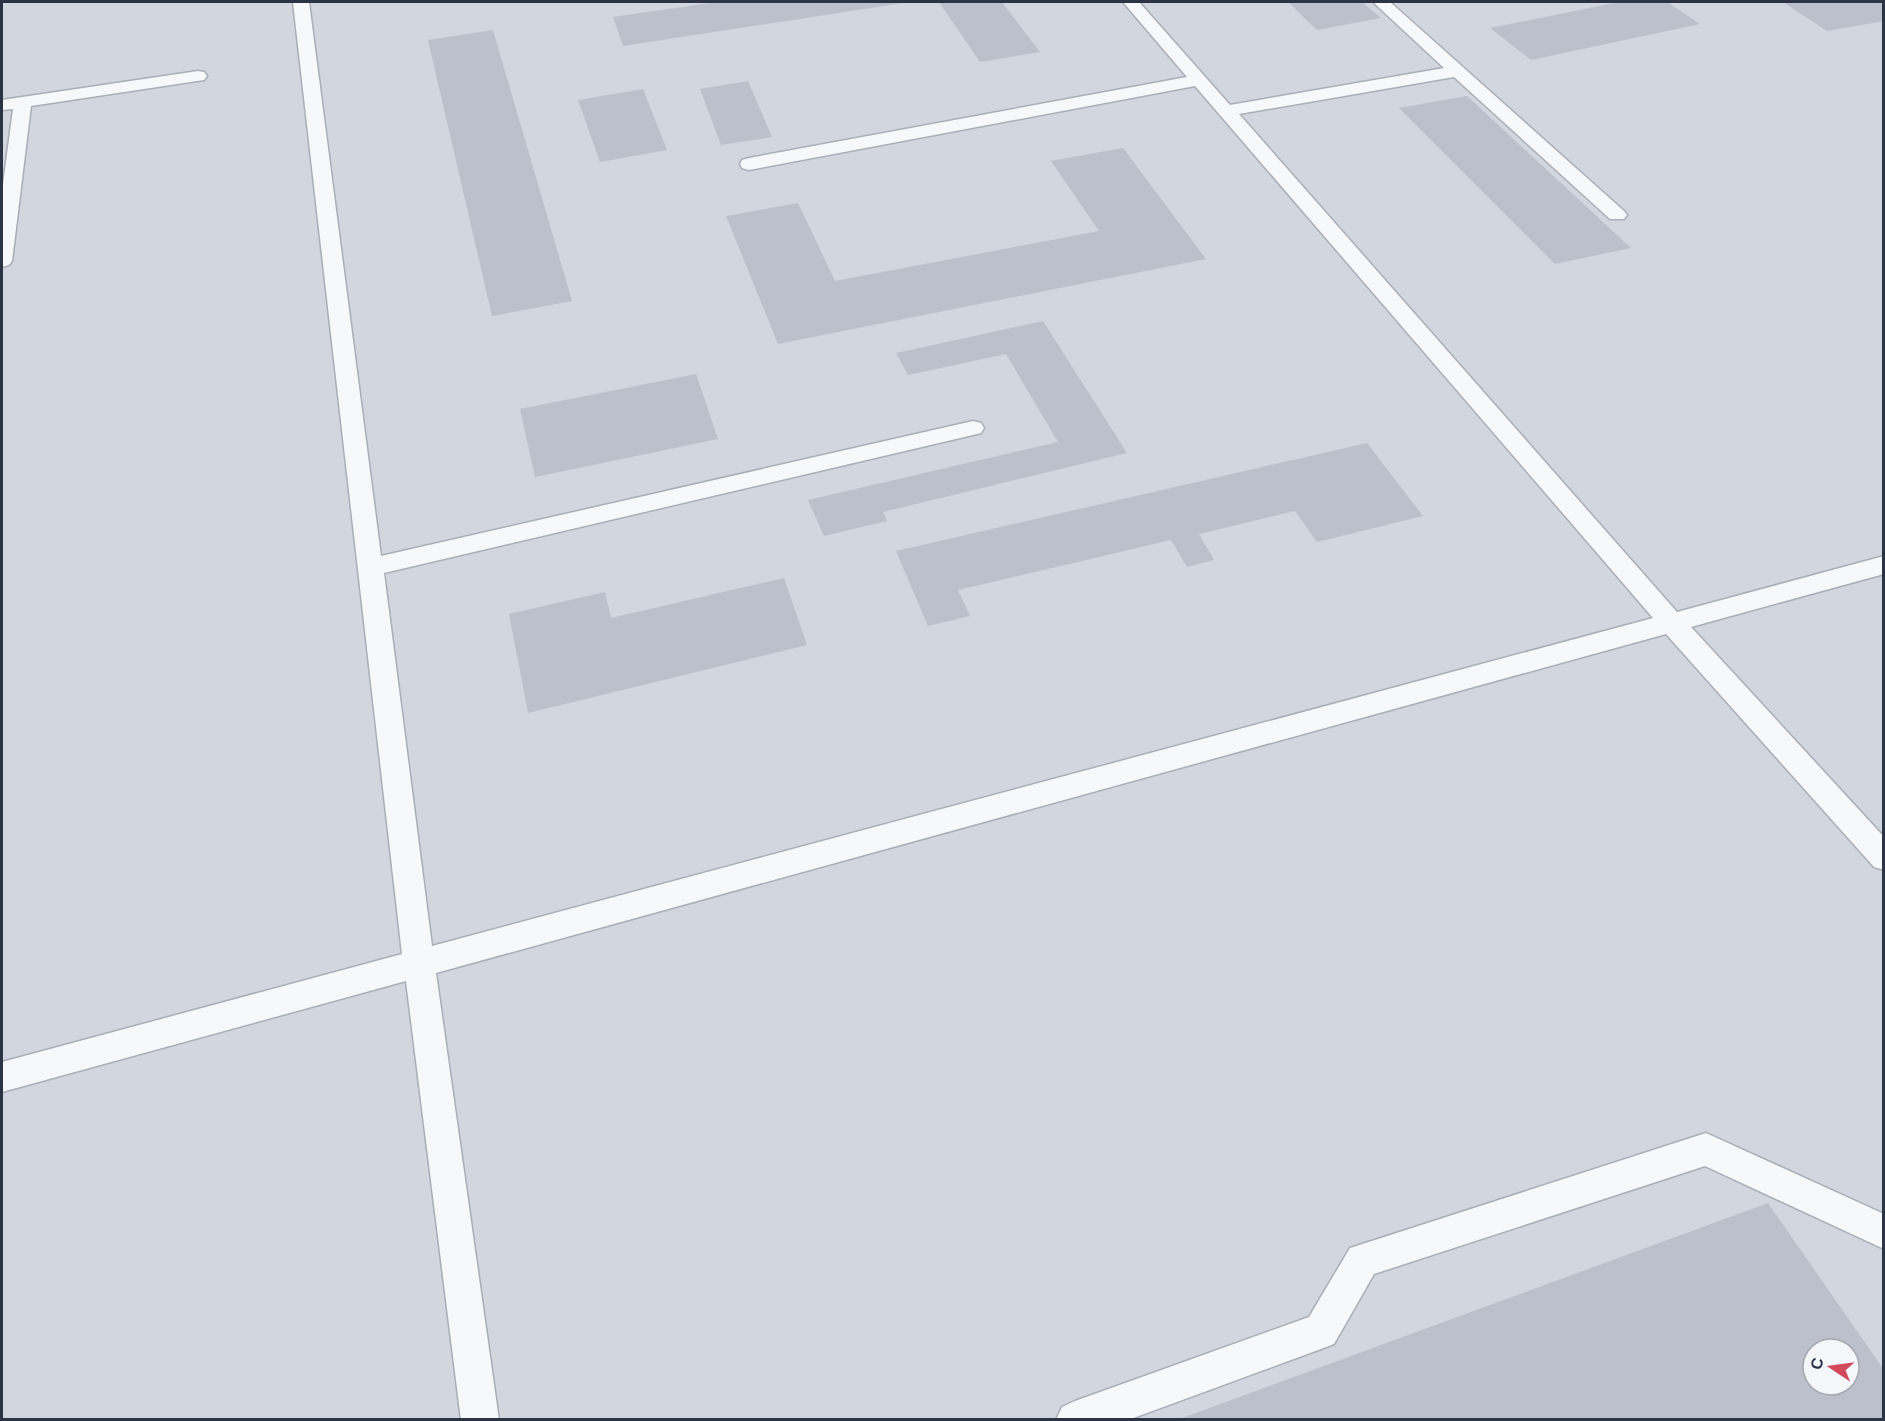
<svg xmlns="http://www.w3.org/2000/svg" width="1885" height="1421" viewBox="0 0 1885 1421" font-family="Arial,sans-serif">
<rect width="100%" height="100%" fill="#e4e7ec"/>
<path fill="#d2d6de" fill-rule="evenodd" d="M2,2h1881v1417l-1881,1zM1813,1349h36v36h-36z"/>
<path fill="#bbc0ca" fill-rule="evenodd" d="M717,2h186v1l-280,43 -10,-29z
M939,2h63l38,50 -60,10z
M1288,2h74l19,16 -64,12z
M1619,2h48l33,22 -169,36 -41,-32z
M1783,2h101v19l-57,10z
M493,30l79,271 -80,15 -64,-276z
M748,81l24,56 -51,8 -21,-56z
M643,89l24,61 -67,12 -22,-62z
M1467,96l164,152 -76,16 -156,-156z
M1123,148l83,111 -428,85 -52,-128 72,-13 37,78 264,-50 -48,-70z
M1043,321l84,132 -244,59 4,9 -63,15 -16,-36 250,-58 -52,-88 -98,21 -12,-22z
M696,374l22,65 -183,38 -15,-68z
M1367,443l56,73 -106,26 -22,-31 -96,23 15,26 -27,7 -16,-27 -213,50 12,26 -42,10 -32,-75z
M784,578l23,67 -279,68 -19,-99 96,-22 6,26z
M1768,1203l116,167v50h-707zM1813,1349h36v36h-36z"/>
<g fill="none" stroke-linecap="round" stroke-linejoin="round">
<g stroke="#a9aeb7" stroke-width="3">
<path id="lane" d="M293,2h16l72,554 592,-135 8,2 3,5 -3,5 -8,2 -589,138 48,373 1221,-328 -458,-532 -446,84 -7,-2 -2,-4 2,-4 7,-2 438,-81 -64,-75h16l91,103 214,-37 -71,-66h17l234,209 3,4 -3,4h-14l-156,-142 -215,37 438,498 207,-56v18l-193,53 193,210v33l-10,-3 -208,-233 -1230,339 63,447h-38l-55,-439 -404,111v-30l400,-108z
M198,71l6,1 3,4 -3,4 -173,26 -19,155 -3,4 -7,2v-75l11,-83 -11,1v-10z
M1706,1133l178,81v35l-179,-83 -331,108 -40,70 -13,5 -193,71h-72l6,-13 13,-6 234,-84 41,-69z"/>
</g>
<use href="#lane" fill="#f7f8fa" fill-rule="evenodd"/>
</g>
<rect width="1885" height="1421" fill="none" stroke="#2b3445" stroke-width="6"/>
<g transform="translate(1831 1367) rotate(283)"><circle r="28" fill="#f4f6f9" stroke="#a4a8b1" stroke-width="1.5"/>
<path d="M0-4.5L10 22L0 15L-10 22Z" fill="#d1495b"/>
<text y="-9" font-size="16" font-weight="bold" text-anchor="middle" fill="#2b3445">С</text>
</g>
</svg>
